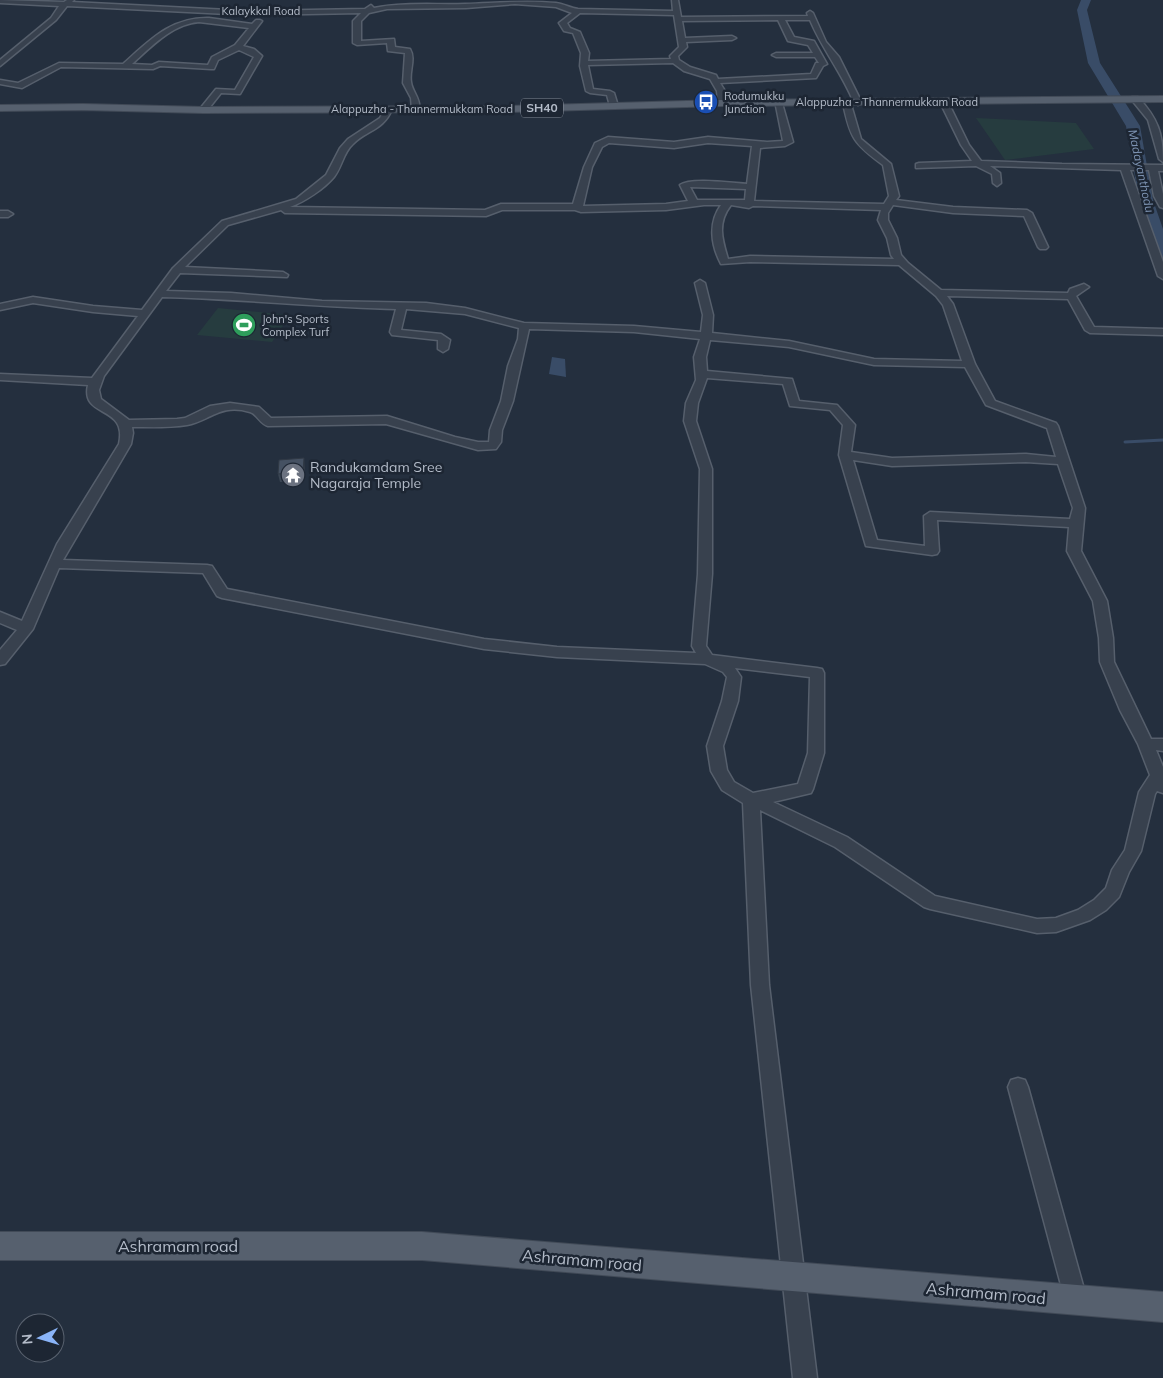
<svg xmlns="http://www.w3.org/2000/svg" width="1163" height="1378" viewBox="0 0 1163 1378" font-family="Mulish,sans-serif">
<rect width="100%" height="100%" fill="#242f3e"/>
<path fill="#263c3f" d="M976,118l100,5 18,26 -89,11z
M218,308l72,7 -18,27 -75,-7z"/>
<path fill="#394c67" d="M552,357l13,2 1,18 -17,-3z"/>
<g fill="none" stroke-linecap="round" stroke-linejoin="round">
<path stroke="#394c67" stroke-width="3" d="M1125,442l38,-2"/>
<path fill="#394c67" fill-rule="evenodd" d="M1081,0h10l-4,10 13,53 40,63 13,74 10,29v39l-6,-2 -7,-16 -3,-21 -8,-29 -13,-74 -38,-63 -11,-53z"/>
<g stroke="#565f6c" stroke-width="3">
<path id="minor" d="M0,0l64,2 3,-2h7l-2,2 176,9 117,-2 6,-4 3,3c30,-6 61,-3 91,-4 32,-1 60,-4 91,-1 8,1 14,5 22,6l95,2 -1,-11h6l3,17 127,-1 -1,-3 3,-2 3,2 13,29 13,15 23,46 -4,2 -4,-2c-12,-30 -32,-54 -44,-83h-25l9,17 20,4 13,23 -4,2 -7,12 -96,5 5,8 1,12 -4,2 -4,-2 -1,-12 -7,-12 -26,-8 -11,-8 -85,2 5,24 17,2 4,2 4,13 -4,2 -4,-2 -3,-11 -17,-2 -4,-2 -6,-25 1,-13 -8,-20 -9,-2 -5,-8 13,-10 -16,-6 -41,-3 -49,4 -79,1 -18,4 -8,8v20l33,-2 1,8 15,2c6,10 -1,22 1,33 1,9 8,14 9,27l-4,2 -4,-2 -1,-11 -8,-15 2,-30 -17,-2 -1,-8 -30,2 -4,-2v-22l8,-8 -113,2 -181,-9 -11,14 -56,46v-6l51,-42 8,-12 -59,-3zM580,13l94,2 5,32 -9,9 1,3 -83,2 1,-8 -9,-21 -10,-4 -3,-5zM778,20l10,21 20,4 5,8h-37l-4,2 4,2h39l4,6h-3l-5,11 -93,5 -2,-4 -26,-8 -11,-7 -1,-4 9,-9 -1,-5 46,-2 4,-2 -4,-2 -47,2 -3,-17z
M209,18l43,6 4,-4h4l2,1 -19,25 11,3 8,7 -22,38 -19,-1 -15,19 -7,-2 17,-21 19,1 19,-33 -15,-7 -21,10 -4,9h-3l-51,-3 -7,3 -92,-2 -39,21 -22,-4v-4l18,3 41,-20 64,1c27,-24 48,-47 86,-46zM199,22l50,6 -14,17 -23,12 -4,8 -49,-3 -7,3 -20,-1c19,-17 40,-40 67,-42z
M1132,97h6c20,22 25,36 25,65l-4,-3 -11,-39 -17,-21z
M941,100l7,2 21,43 12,16 81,3 101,1v6h-5l5,23v14l-3,-1 -6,-11 -5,-26h-19l33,92v17l-5,-3 -37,-106 -131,-4 10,7 1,10 -4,3 -4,-3 -1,-9 -16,-8 -60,2v-4l3,-1 53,-2 -11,-16 -21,-43z
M775,101l7,2 11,39 -8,4 -25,2 -6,53 130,3 5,-8 -6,-31c-29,-21 -33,-27 -40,-62l7,-2 11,38 30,25 8,32 -3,4 57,7 74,3 5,3 16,34 -2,2h-6l-2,-2 -14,-31 -71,-3 -60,-8 -5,8v7l9,18 4,17 7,8 33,27 127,3 2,-4 14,-5 5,3 -13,9 18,31 69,2v6l-73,-2 -5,-3 -17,-31 -121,-3 6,8 22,60 20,37 61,22 2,3 27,82 -4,43 26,50 6,37 1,24 37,77h12v12l-7,-1 7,17v26l-6,-2 -2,3 -14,57 -12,21 -10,25 -13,13 -16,10 -34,12 -19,1 -107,-24 -6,-2 -89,-60 -75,-37 9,175 48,393h-24l-42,-393 -8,-182 -21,-13 -11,-19 -4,-25 15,-45 5,-24 -4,-5 -18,-8 -148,-7 -73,-8 -262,-51 -5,-2 -14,-23 -144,-5 -26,61 -28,35 -5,1v-15l17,-20 -17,-7v-11l22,9 35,-77 62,-100c9,-40 -39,-25 -31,-59l-88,-5v-6l92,4 46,-62 -45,-4 -60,-9 -33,7v-6l33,-7 60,9 49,4 31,-42 49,-47 74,-22 30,-24 14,-27 8,-9 32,-21 5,-11 7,2c-8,21 -25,21 -39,35 -10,9 -11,23 -19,33 -10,12 -30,25 -44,30l195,3 16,-6h72l11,-37 11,-24 13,-6 66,5 34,-5 59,5 16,-1zM609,143l65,5 34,-5 44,3 -5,38c-15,-1 -57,-7 -67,1l8,16 -22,3 -83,2 9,-39 10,-20zM690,187l56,2 -1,11h-48zM704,205h17c-13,18 -10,40 0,59l29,-2 149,3 37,31 7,9 19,56 -88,-2 -85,-18 -77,-8 1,-18 -8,-32 -5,-3 -5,3 8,32 -2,17 -67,-6 -110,-3 -59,-15 -39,-5 -104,-2 -91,-8 -65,-2 14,-18 107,4 1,-2 -5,-3 -98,-5 43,-42 53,-15 4,3 201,3 16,-6h73l6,2 85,-2zM731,205l18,3 4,-2 128,4 -3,10 9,18 4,17 3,4 -144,-3 -22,3c-6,-20 -11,-36 3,-54zM162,297c78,2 156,10 234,12l-6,23 2,3 46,5v9l5,3 5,-3 2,-9 -9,-6 -40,-4 5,-21 59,5 54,14 -1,11 -10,27 -7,35 -11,29 -1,12h-11l-23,-5 -68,-21 -116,2 -12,-11 -29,-4 -20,3 -25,12 -8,1 -48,1 -28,-21 -2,-9 5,-14zM529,329l105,3 66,7 -6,18 2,23 -10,23 -2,18 16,48 -2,105 -6,72 4,7 -139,-6 -73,-8 -257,-50 -15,-23 -5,-1 -144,-5 68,-116 2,-11 -1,-6c18,0 37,1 55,-2 24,-5 34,-22 63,-13 7,2 10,12 18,14l118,-2 92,26 18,-1 5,-7 1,-12 11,-29zM710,340l79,7 85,18 91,2 21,38 61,23 9,29 -30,-3 -134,4 -41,-6 4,-27 -18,-20 -38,-4 -7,-22 -85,-8 -1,-14zM707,378l76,6 7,22 40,4 13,15 -4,30 27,91 66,9 5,-1 2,-3 -2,-31 132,7 -2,24 26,50 6,37 1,24 20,48 18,34 12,31 -11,17 -14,58 -13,20 -6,18 -12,12 -16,10 -22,8 -19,1 -102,-23 -88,-59 -74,-35 38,-9 2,-4 11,-36v-80l-2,-4 -5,-1 -105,-13 -6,-9 6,-72v-105l-16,-48 2,-18zM853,460l39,6 134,-4 32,2 15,44 -3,11 -140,-7 -6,4 1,30 -48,-6zM735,668l75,9 -2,76 -10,31 -45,9 -19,-11 -7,-12 -4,-24 15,-45 3,-24z
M0,211h8l5,3 -5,3h-8z
M1018,1078l7,2 3,7 59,213 -3,8 -8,3 -8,-3 -3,-8 -57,-213 3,-7z"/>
</g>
<g stroke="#414a57" stroke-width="2">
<path id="major" d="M1163,96v6l-441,4 -213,6 -306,1 -120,-3 -83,1v-6l83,-1 120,3 306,-1 213,-6z
M0,1232h422l741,60v30l-741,-62h-422z"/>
</g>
<use href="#minor" fill="#38414e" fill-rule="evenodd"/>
<use href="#major" fill="#56606e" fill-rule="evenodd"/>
</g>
<path fill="#3b4654" d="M305,467l-1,14 -24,1 -2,-8z"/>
<path fill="#303945" d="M304,458l1,9 -1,14 -1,-9z"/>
<path fill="#455162" stroke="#303945" d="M304,458l-1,14 -25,2 1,-14z"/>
<defs>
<g id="bus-disc" transform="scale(1.25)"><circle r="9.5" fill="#1a4fb4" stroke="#1d2633"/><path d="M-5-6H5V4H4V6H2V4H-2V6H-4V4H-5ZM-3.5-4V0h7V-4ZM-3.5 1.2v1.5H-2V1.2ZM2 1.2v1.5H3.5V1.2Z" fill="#fff"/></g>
<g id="stadium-disc" transform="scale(1.25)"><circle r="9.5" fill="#2e9e5b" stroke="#1d2633"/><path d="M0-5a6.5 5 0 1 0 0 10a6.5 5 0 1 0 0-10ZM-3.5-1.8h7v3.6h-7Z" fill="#fff"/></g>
<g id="temple-disc" transform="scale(1.25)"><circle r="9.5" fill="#6b7280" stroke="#1d2633"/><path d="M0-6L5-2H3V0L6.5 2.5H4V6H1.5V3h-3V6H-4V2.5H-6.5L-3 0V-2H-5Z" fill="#fff"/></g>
</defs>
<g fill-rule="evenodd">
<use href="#bus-disc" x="706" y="102"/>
<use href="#stadium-disc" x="244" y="325"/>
<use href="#temple-disc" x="293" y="475"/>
</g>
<g text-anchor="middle" stroke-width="5" stroke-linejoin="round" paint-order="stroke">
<g font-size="11" fill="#b4bcc9" stroke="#1d2633">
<text x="261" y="15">Kalaykkal Road</text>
<text x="887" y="106">Alappuzha - Thannermukkam Road</text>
<text x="422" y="113">Alappuzha - Thannermukkam Road</text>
</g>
<g font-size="11" fill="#b4bcc9" stroke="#1d2633" text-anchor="start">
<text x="724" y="100">Rodumukku<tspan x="724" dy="13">Junction</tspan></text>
<text x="262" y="323">John's Sports<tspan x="262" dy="13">Complex Turf</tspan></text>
</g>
<rect fill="#1d2633" stroke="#878f9c" stroke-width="1" x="521" y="98.5" width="42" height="19" rx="4"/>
<g font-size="12" font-weight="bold" fill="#b4bcc9">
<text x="542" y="112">SH40</text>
</g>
<g font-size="12" font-style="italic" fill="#7c92b1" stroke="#1d2633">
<text transform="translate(1141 171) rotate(78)" y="4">Madayanthodu</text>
</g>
<g font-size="14" fill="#b4bcc9" stroke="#1d2633" text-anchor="start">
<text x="310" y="472">Randukamdam Sree<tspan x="310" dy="16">Nagaraja Temple</tspan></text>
</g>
<g font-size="16" fill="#b4bcc9" stroke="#1d2633">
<text x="178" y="1252">Ashramam road</text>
<text transform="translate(582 1260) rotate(5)" y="6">Ashramam road</text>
<text transform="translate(986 1293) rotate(5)" y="6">Ashramam road</text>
</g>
</g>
<g transform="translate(40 1338) rotate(265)"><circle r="24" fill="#1d2633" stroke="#59626f"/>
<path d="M0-4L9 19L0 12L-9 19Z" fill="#8ab4f8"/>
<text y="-8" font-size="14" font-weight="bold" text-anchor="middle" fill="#b4bcc9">N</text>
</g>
</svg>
